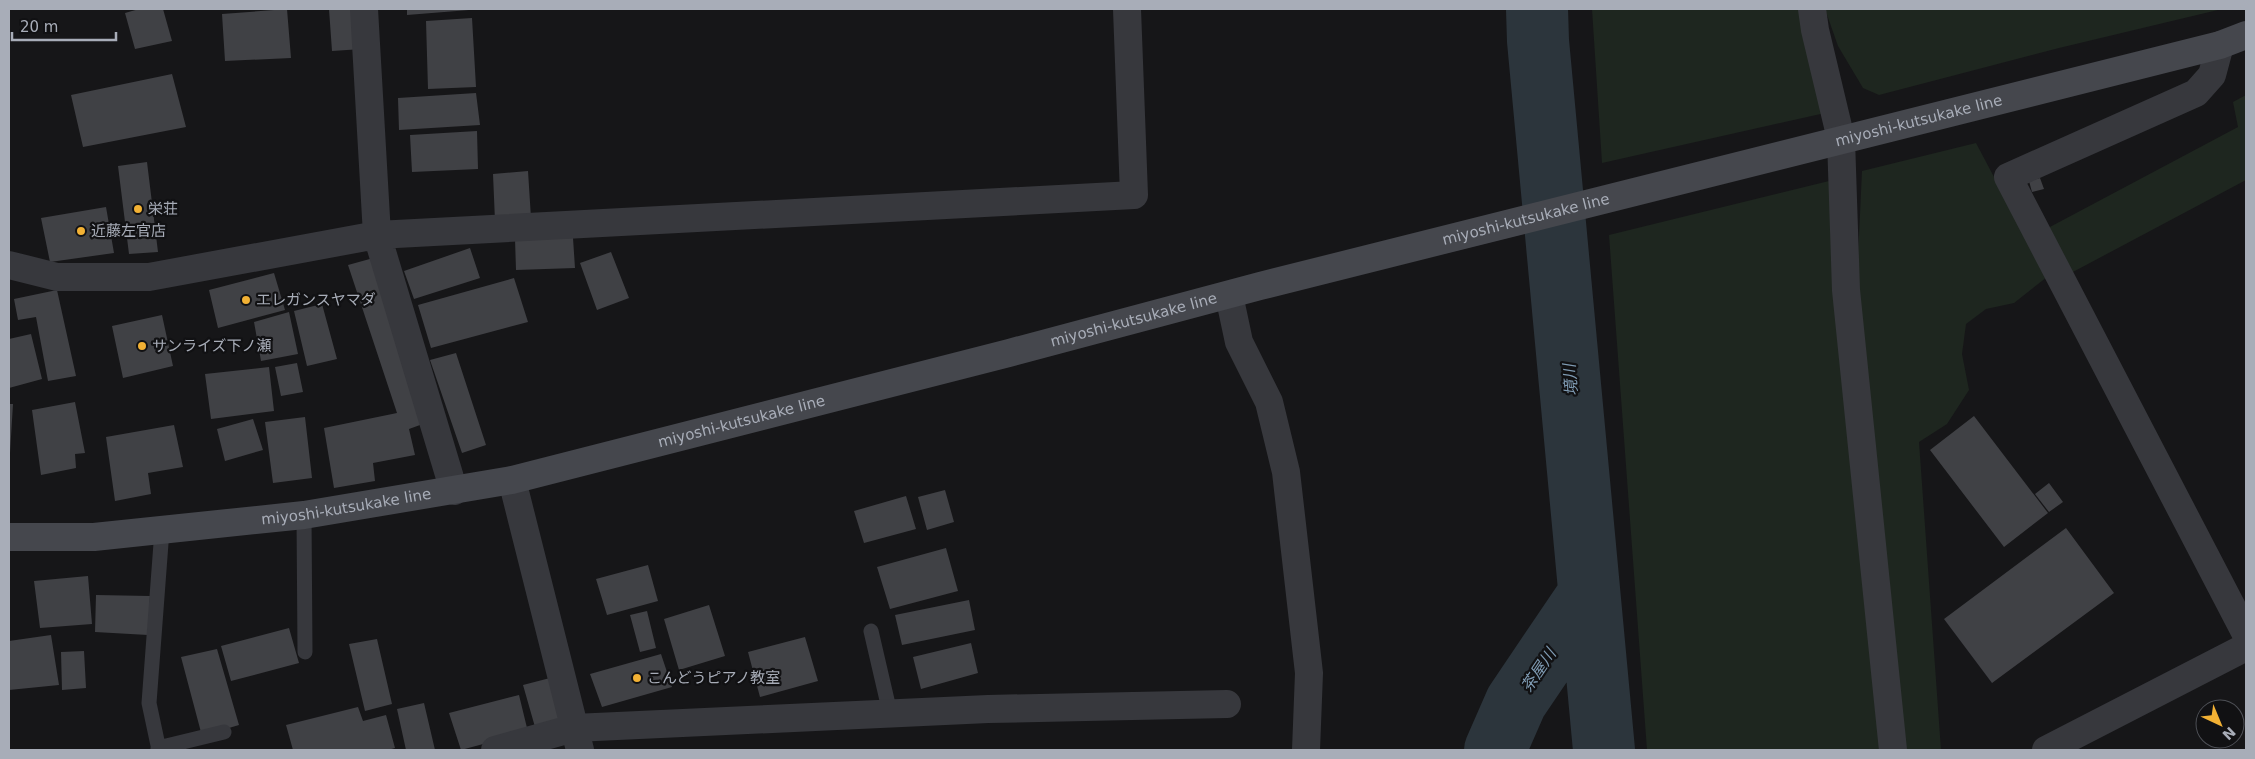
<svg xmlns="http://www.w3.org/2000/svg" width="2255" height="759" viewBox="0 0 2255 759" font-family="'DejaVu Sans','Noto Sans JP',sans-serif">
<rect width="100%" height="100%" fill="#161618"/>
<path fill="#1e261f" d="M1592,9h212l21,104 -223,50z
M1825,9h397l-163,39 -180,47 -16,-7 -25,-42z
M2246,95v85l-175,93 -23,-45 190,-101 -5,-25z
M1976,143l71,134 -33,26 -28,6 -20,15 -4,30 7,36 -22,34 -28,18 22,308h-39l-46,-449 6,-130z
M1829,181l53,569h-235l-38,-515z"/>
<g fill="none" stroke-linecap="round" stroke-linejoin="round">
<path stroke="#2c353c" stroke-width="62" d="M1537,9l1,32 66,709
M1495,750l21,-48 73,-108"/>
</g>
<path fill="#404145" d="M139,9h24l9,32 -37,8 -10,-36z
M287,9l4,49 -66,3 -3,-47z
M329,9h30l3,40 -30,2z
M407,9h62v1l-62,5z
M472,18l4,69 -48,2 -2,-68z
M172,74l14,53 -103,20 -12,-52z
M476,93l4,32 -81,5 -1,-32z
M477,131l1,38 -66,3 -2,-37z
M147,162l11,90 -29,2 -11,-88z
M528,171l3,47 -36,3 -2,-47z
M2040,178l4,11 -12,3 -3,-11z
M106,207l8,46 -64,9 -9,-44z
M573,238l2,30 -59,2 -1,-31z
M470,248l10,30 -66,21 -10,-28z
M611,252l18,46 -32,12 -17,-47z
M377,257l54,164 -22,8 6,26 -42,8 2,18 -41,7 -10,-60 73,-15 -49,-148z
M274,273l11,37 -67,18 -9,-38z
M514,278l14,44 -97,26 -13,-43z
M57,290l19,86 -28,5 -12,-64 -18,3 -4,-21z
M322,304l15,55 -30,7 -13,-55z
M289,312l9,42 -37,7 -7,-39z
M162,315l11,51 -50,12 -11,-52z
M31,334l11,45 -33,9v-49z
M456,353l30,92 -24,8 -32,-93z
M297,363l6,29 -22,4 -6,-29z
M269,367l5,44 -63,8 -6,-45z
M75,402l10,51 -10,1 1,14 -35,7 -9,-65z
M9,404h4l-3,49h-1z
M1974,416l74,97 -44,34 -74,-97z
M305,417l7,61 -39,5 -8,-61z
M253,419l10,31 -38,11 -8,-32z
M174,425l9,42 -35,6 3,21 -36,7 -9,-64z
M2049,483l14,19 -14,10 -14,-18z
M945,490l9,32 -27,8 -9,-33z
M906,496l10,33 -52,14 -10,-32z
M2066,528l48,65 -122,90 -48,-64z
M946,548l12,43 -68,18 -13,-42z
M648,565l10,36 -51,14 -11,-36z
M88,576l4,48 -52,4 -6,-47z
M96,595l54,1 -2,39 -53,-3z
M969,600l6,30 -73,15 -7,-30z
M709,605l16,51 -46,14 -15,-51z
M647,611l9,37 -16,4 -10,-37z
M289,628l10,35 -68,18 -10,-35z
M51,635l8,50 -50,5v-49z
M805,637l13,44 -58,16 -12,-45z
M377,639l15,65 -27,7 -16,-67z
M971,643l7,30 -57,16 -8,-32z
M217,649l22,76 -37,11 -21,-79z
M84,651l2,37 -24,2 -1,-38z
M661,654l11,33 -70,20 -12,-33z
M550,678l15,48 -28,8 -14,-49z
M519,695l9,37 -67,18 -12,-37z
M424,703l11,47h-29l-9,-41z
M358,707l5,14 23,-6 9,33 -7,2h-95l-7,-25z"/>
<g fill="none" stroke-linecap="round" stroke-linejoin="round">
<path stroke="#37383d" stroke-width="15" d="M304,515l1,137
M871,631l19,82
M158,748l66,-16
M159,750l-10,-47 13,-173"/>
<path stroke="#37383d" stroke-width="28" d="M364,9l13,226 77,256
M1812,9l3,21 26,109 5,151 47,460
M2220,45l-8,30 -16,18 -188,84 238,457
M9,265l48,12h92l228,-42 757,-40 -7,-186
M1229,295l10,47 30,60 17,70 23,201 -3,77
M512,480l68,270
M495,750l79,-22 414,-19 239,-5
M2046,750l200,-103"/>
<path stroke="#45474d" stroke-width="28" id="s1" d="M9,537h85l210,-22 208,-35 497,-127 251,-67 960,-241 26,-10"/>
</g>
<g fill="#f2b134" stroke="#111113" stroke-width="2">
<circle cx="138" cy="209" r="5"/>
<circle cx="81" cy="231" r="5"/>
<circle cx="246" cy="300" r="5"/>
<circle cx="142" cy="346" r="5"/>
<circle cx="637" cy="678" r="5"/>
</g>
<g text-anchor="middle" stroke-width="4.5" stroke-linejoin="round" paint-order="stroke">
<g font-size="15" fill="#a8adb8" stroke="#111113">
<text dy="5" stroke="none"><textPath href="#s1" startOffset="1959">miyoshi-kutsukake line</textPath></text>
<text dy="5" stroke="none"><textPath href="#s1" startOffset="1554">miyoshi-kutsukake line</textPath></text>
<text dy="5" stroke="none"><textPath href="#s1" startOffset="1149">miyoshi-kutsukake line</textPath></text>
<text dy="5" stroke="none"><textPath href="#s1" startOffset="744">miyoshi-kutsukake line</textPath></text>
<text dy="5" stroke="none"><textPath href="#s1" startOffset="339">miyoshi-kutsukake line</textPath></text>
</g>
<g font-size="15" fill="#a8adb8" stroke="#111113" text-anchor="start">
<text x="148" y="214">栄荘</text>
<text x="91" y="236">近藤左官店</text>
<text x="256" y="305">エレガンスヤマダ</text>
<text x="152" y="351">サンライズ下ノ瀬</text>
<text x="647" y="683">こんどうピアノ教室</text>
</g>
<g font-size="16" font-style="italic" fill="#7f9bb3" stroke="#111113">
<text transform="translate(1570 380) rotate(-95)" y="6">境川</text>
<text transform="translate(1538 670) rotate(-56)" y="6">茶屋川</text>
</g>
</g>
<rect width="2255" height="759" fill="none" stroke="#a8adb8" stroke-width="20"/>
<g transform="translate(2220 724) rotate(136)"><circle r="24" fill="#111113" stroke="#4d4f55"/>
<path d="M0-4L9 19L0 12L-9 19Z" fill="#f2b134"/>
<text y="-8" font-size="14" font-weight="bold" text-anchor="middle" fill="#a8adb8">N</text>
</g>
<path d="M12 32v8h104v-8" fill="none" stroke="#a8adb8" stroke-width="2.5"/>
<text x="20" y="32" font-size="15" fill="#a8adb8" stroke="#111113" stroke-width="4" paint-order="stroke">20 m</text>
</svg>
